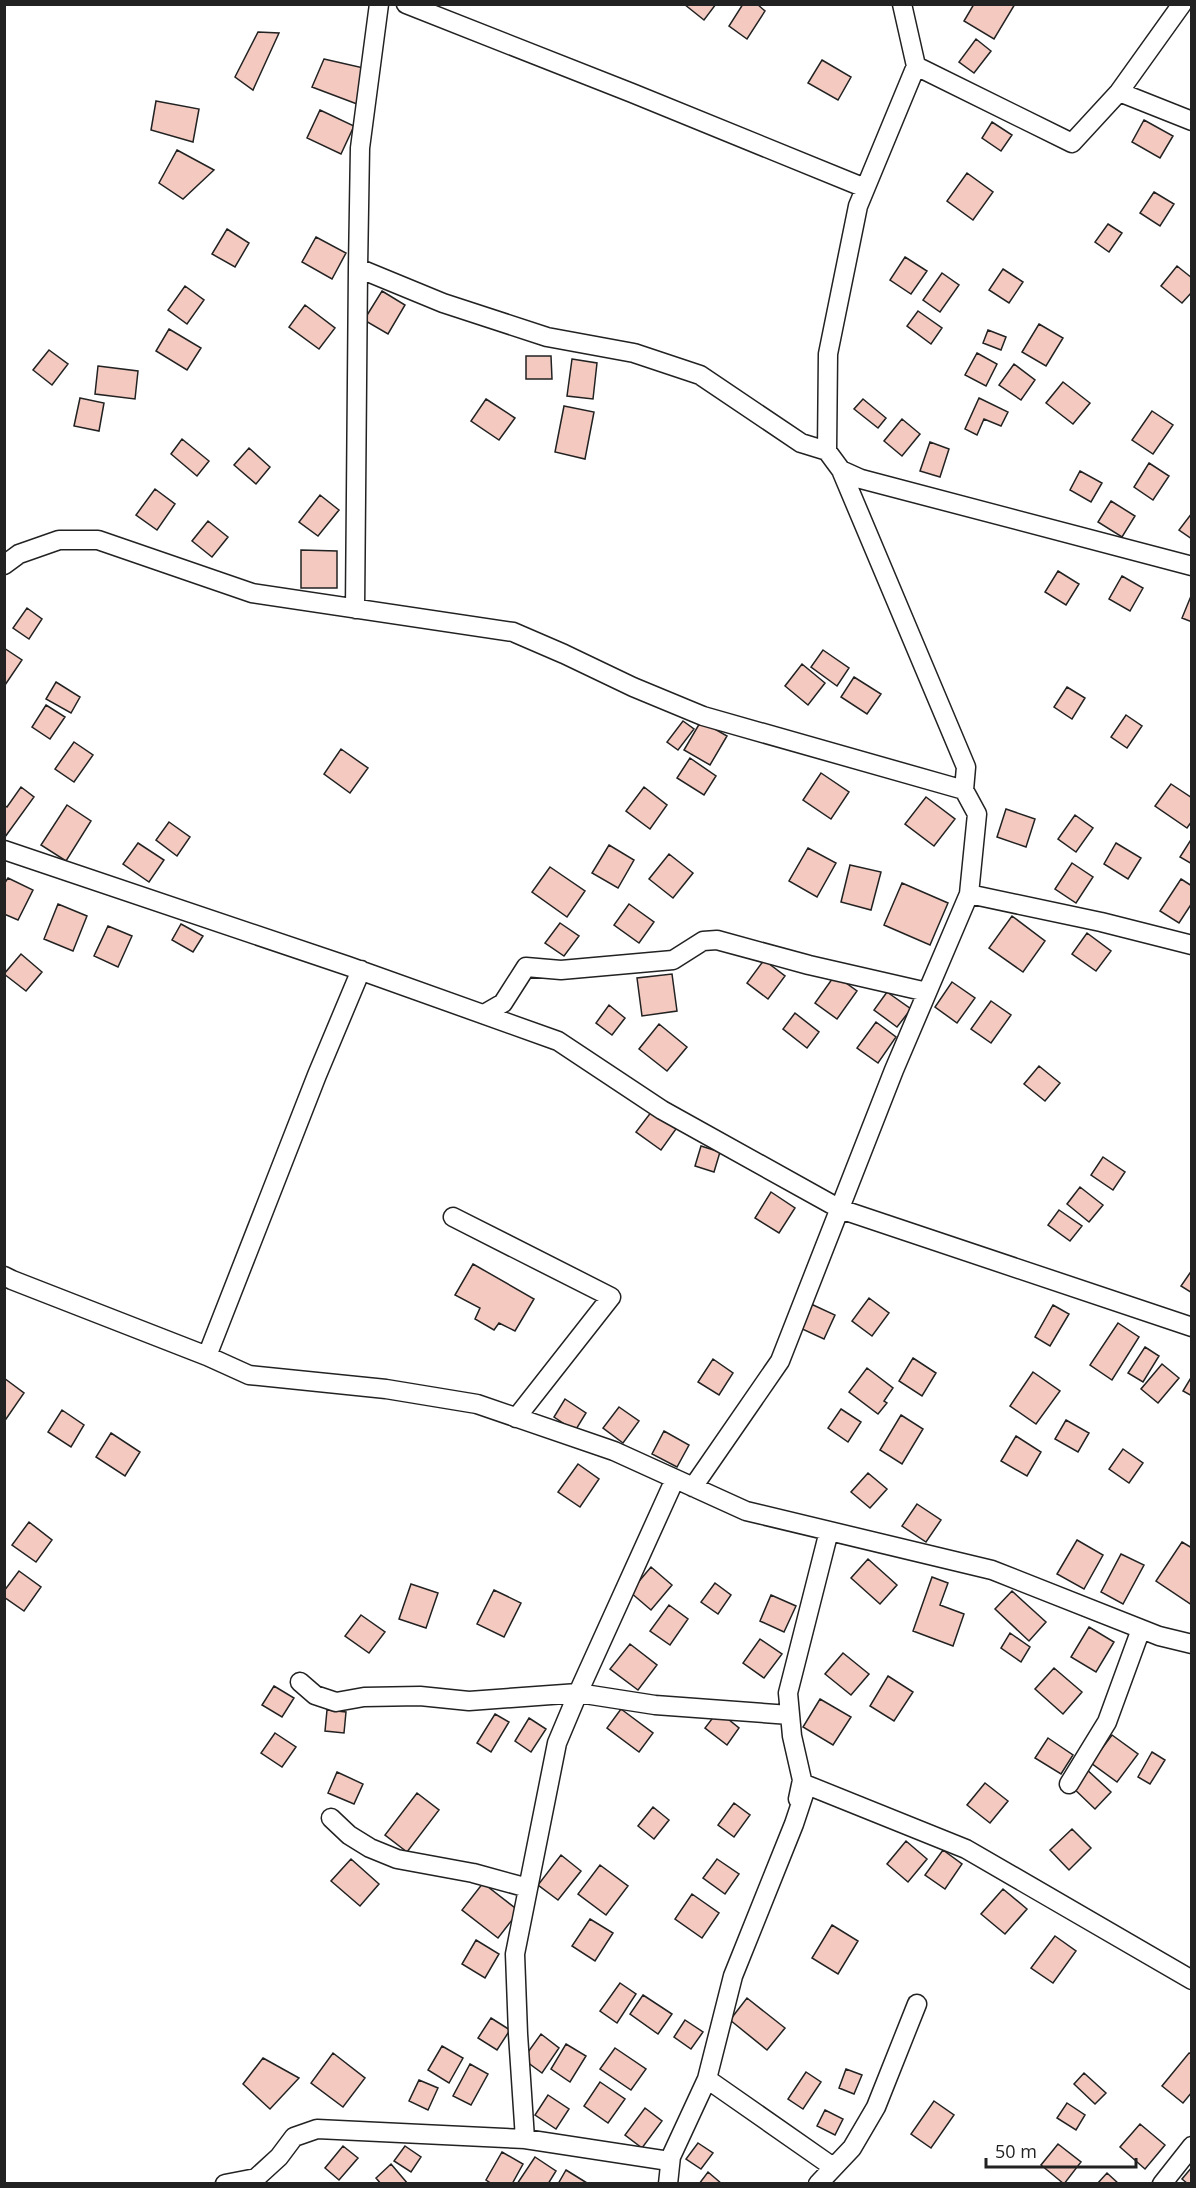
<svg xmlns="http://www.w3.org/2000/svg" width="1196" height="2188" viewBox="0 0 1196 2188" font-family="'Open Sans',sans-serif">
<rect width="100%" height="100%" fill="#fff"/>
<path fill="#f3c9c0" stroke="#222" stroke-width="1.5" d="M684,4h32l-12,16z
M743,4h14l8,7 -18,28 -18,-13z
M974,4h41l-21,35 -30,-18z
M258,32l21,1 -26,57 -18,-13z
M976,39l15,12 -17,22 -15,-11z
M324,59l44,10 -11,35 -45,-17z
M822,60l29,17 -13,23 -30,-17z
M156,101l43,8 -6,33 -42,-12z
M320,110l34,16 -13,28 -34,-16z
M1144,120l29,16 -13,22 -28,-16z
M992,122l20,13 -11,16 -19,-13z
M177,150l37,20 -31,29 -24,-16z
M967,173l26,19 -20,28 -26,-19z
M1154,192l20,12 -14,22 -20,-13z
M1108,224l14,9 -13,19 -14,-10z
M227,229l22,14 -14,24 -23,-13z
M316,237l30,16 -14,26 -30,-17z
M905,257l22,14 -16,23 -21,-14z
M1177,266l15,12v14l-10,11 -21,-17z
M1003,269l20,13 -14,21 -20,-13z
M942,273l17,12 -19,27 -17,-12z
M185,286l19,14 -17,24 -19,-14z
M382,291l23,14 -17,29 -24,-14z
M305,305l30,23 -16,21 -30,-22z
M918,311l24,17 -11,16 -24,-18z
M1039,324l24,14 -17,28 -24,-14z
M169,329l32,19 -14,22 -31,-19z
M988,330l18,7 -5,13 -18,-7z
M49,350l19,14 -16,21 -19,-15z
M977,353l20,11 -11,22 -21,-11z
M526,356h25l1,23h-26z
M572,359l25,4 -4,36 -26,-3z
M1014,364l21,16 -14,20 -22,-15z
M98,366l40,5 -3,28 -40,-5z
M1063,382l27,21 -17,21 -27,-21z
M80,398l24,5 -5,28 -25,-5z
M979,398l29,14 -7,14 -17,-7 -7,16 -12,-6z
M486,399l29,19 -16,22 -28,-19z
M863,399l23,19 -8,10 -24,-19z
M564,406l30,6 -9,47 -30,-7z
M1152,411l21,14 -20,29 -21,-14z
M902,419l18,15 -18,22 -18,-15z
M182,439l27,22 -12,15 -26,-22z
M930,442l19,7 -9,28 -20,-6z
M249,448l21,19 -14,17 -22,-19z
M1149,463l20,13 -16,24 -19,-13z
M1080,471l22,12 -11,19 -21,-12z
M155,489l20,15 -18,26 -21,-15z
M320,495l19,15 -21,26 -19,-14z
M1111,501l24,15 -13,21 -24,-15z
M1192,513v26l-13,-9z
M208,521l20,16 -16,20 -20,-16z
M301,550l36,1v37h-36z
M1058,571l21,13 -13,21 -21,-13z
M1122,576l21,12 -13,23 -21,-12z
M1191,596l1,1v25l-10,-4z
M27,608l15,11 -13,20 -16,-11z
M4,648l18,12 -17,25 -1,-1z
M823,650l26,18 -12,18 -26,-19z
M802,664l23,19 -17,22 -23,-19z
M854,677l27,17 -14,20 -26,-17z
M56,682l24,15 -9,16 -25,-14z
M1067,687l18,11 -13,21 -18,-12z
M46,705l19,12 -15,22 -18,-12z
M1126,715l16,11 -15,22 -16,-11z
M683,721l11,8 -16,21 -11,-8z
M701,721l26,15 -17,29 -26,-15z
M74,742l19,13 -19,27 -19,-13z
M341,749l27,19 -18,25 -26,-19z
M690,758l26,18 -12,19 -27,-17z
M821,773l28,19 -18,27 -28,-19z
M1171,784l21,14v23l-5,7 -32,-22z
M21,787l13,10 -29,40 -1,-32 3,2z
M644,787l23,18 -17,24 -24,-18z
M926,797l29,22 -21,27 -29,-22z
M67,805l24,16 -25,40 -25,-16z
M1006,809l29,10 -9,28 -29,-10z
M1075,815l18,13 -17,24 -18,-13z
M169,822l21,15 -13,19 -21,-16z
M1192,838v26l-12,-7z
M138,843l26,17 -15,22 -26,-18z
M1116,843l25,15 -13,21 -24,-15z
M609,845l25,15 -16,28 -26,-15z
M808,848l28,15 -19,34 -28,-16z
M669,854l24,19 -20,25 -24,-19z
M1072,863l21,14 -17,26 -21,-14z
M850,865l31,7 -10,38 -30,-8z
M550,867l35,24 -18,26 -35,-25z
M8,878l25,12 -15,30 -14,-6v-30z
M1181,879l11,7v17l-13,20 -19,-12z
M902,883l46,20 -18,42 -46,-20z
M58,904l29,12 -14,35 -29,-12z
M629,904l25,18 -15,21 -25,-18z
M1012,916l33,25 -22,31 -34,-24z
M560,923l19,13 -15,20 -19,-13z
M181,924l22,12 -10,16 -21,-12z
M108,926l24,10 -14,31 -24,-11z
M1087,933l24,18 -15,20 -24,-17z
M21,954l21,18 -16,19 -22,-17z
M764,960l21,16 -17,23 -21,-16z
M672,974l5,37 -35,5 -5,-38z
M835,975l22,16 -20,28 -22,-16z
M952,982l23,16 -18,25 -22,-16z
M887,992l24,17 -14,18 -23,-17z
M991,1001l20,14 -20,28 -20,-14z
M609,1005l16,13 -13,17 -16,-12z
M795,1013l24,19 -12,16 -24,-19z
M876,1022l20,15 -18,26 -21,-15z
M659,1024l28,23 -20,24 -28,-22z
M1039,1066l21,17 -15,18 -21,-17z
M652,1111l24,18 -15,21 -25,-18z
M701,1146l19,6 -6,20 -19,-6z
M1103,1157l22,15 -12,18 -22,-15z
M1080,1187l23,18 -14,17 -22,-18z
M771,1192l24,16 -16,25 -24,-15z
M1059,1210l23,16 -12,15 -22,-16z
M473,1264l61,35 -19,32 -16,-8 -5,7 -19,-11 5,-11 -25,-13z
M1192,1270v23l-11,-7z
M869,1298l20,15 -17,23 -20,-15z
M811,1304l24,11 -11,24 -24,-11z
M1053,1305l16,9 -19,32 -15,-9z
M1118,1323l21,14 -27,43 -22,-15z
M1145,1347l14,9 -16,26 -15,-9z
M913,1358l23,15 -14,23 -23,-15z
M713,1359l20,14 -14,22 -21,-13z
M1162,1364l17,14 -21,25 -17,-14z
M867,1368l26,20 -9,13 3,2 -9,11 -29,-22z
M1033,1372l27,19 -24,33 -26,-18z
M1192,1376v20l-9,-5z
M4,1378l20,15 -18,26 -2,-1z
M565,1399l21,14 -11,18 -21,-14z
M619,1407l20,14 -16,22 -20,-15z
M841,1409l20,13 -13,20 -20,-14z
M62,1410l22,15 -13,22 -23,-15z
M901,1415l22,14 -21,35 -22,-14z
M1066,1420l23,13 -11,19 -23,-13z
M664,1431l25,14 -12,22 -25,-13z
M111,1433l29,19 -15,24 -29,-19z
M1016,1436l25,16 -14,24 -26,-15z
M1123,1449l20,14 -14,20 -20,-14z
M578,1464l21,15 -19,28 -22,-15z
M868,1473l19,16 -17,19 -19,-16z
M917,1504l24,16 -15,22 -24,-16z
M29,1522l23,18 -16,22 -24,-17z
M1077,1540l26,15 -19,34 -27,-15z
M1182,1542l10,6v57l-36,-24z
M1121,1554l23,11 -21,39 -22,-12z
M868,1559l29,26 -17,19 -29,-26z
M651,1567l21,18 -21,25 -21,-18z
M19,1571l22,16 -17,24 -20,-14v-6z
M932,1577l16,6 -8,22 24,9 -11,32 -40,-15z
M715,1583l16,12 -13,19 -17,-12z
M411,1584l27,9 -12,35 -27,-9z
M494,1590l27,13 -17,34 -27,-13z
M1012,1591l34,31 -17,19 -34,-32z
M771,1595l25,11 -12,26 -24,-11z
M669,1605l19,14 -18,26 -20,-14z
M361,1615l24,17 -16,21 -24,-17z
M1089,1627l25,15 -18,30 -25,-15z
M1010,1633l20,14 -9,15 -20,-14z
M760,1639l22,15 -18,24 -21,-15z
M630,1644l27,21 -19,25 -28,-21z
M843,1653l26,21 -18,21 -26,-21z
M1054,1668l28,24 -19,22 -28,-25z
M888,1676l25,16 -19,29 -24,-15z
M274,1686l20,12 -12,19 -20,-12z
M820,1699l31,18 -18,28 -30,-18z
M621,1709l32,24 -14,19 -32,-24z
M327,1710l19,2 -2,21 -19,-2z
M718,1711l21,17 -12,17 -22,-17z
M495,1714l14,8 -18,30 -14,-9z
M529,1718l17,11 -15,23 -16,-11z
M275,1733l21,14 -14,20 -21,-14z
M1112,1735l26,19 -21,28 -26,-19z
M1048,1738l25,17 -12,19 -26,-16z
M1152,1752l13,8 -15,24 -12,-7z
M1084,1767l27,25 -16,17 -26,-25z
M337,1772l26,12 -9,20 -26,-11z
M985,1783l23,18 -18,22 -23,-18z
M417,1793l22,17 -32,42 -22,-17z
M734,1803l16,12 -16,22 -16,-12z
M653,1807l16,13 -15,19 -16,-13z
M1072,1829l19,19 -22,22 -19,-20z
M906,1841l21,18 -19,23 -21,-18z
M943,1850l19,14 -17,25 -20,-14z
M561,1855l20,16 -23,29 -20,-15z
M351,1859l28,25 -19,22 -29,-25z
M717,1859l22,15 -14,20 -22,-16z
M600,1865l28,21 -22,29 -28,-21z
M483,1883l36,28 -21,27 -36,-28z
M1003,1889l24,20 -22,25 -24,-20z
M692,1894l27,19 -17,25 -27,-19z
M590,1919l23,14 -18,28 -23,-15z
M832,1925l26,16 -20,33 -26,-16z
M1055,1936l21,15 -23,32 -22,-15z
M476,1940l23,14 -14,24 -23,-14z
M620,1983l16,11 -19,29 -17,-12z
M643,1995l29,19 -14,20 -28,-20z
M747,1998l38,30 -18,22 -37,-30z
M491,2018l19,12 -13,20 -19,-12z
M685,2020l18,12 -12,17 -17,-12z
M541,2034l18,14 -17,25 -19,-14z
M566,2044l20,12 -16,26 -19,-13z
M442,2046l21,12 -14,25 -21,-13z
M615,2048l31,21 -15,21 -31,-21z
M333,2053l32,25 -22,29 -32,-24z
M1189,2053l3,1v38l-9,11 -21,-17z
M263,2058l36,20 -29,31 -27,-25z
M470,2064l18,10 -17,31 -18,-9z
M846,2069l16,6 -8,19 -15,-6z
M806,2072l15,10 -18,27 -15,-10z
M1084,2073l22,20 -11,11 -21,-20z
M419,2080l19,8 -10,22 -19,-9z
M600,2082l25,17 -17,24 -24,-17z
M548,2095l21,14 -13,20 -21,-14z
M934,2101l20,14 -23,33 -20,-14z
M1067,2103l18,12 -9,15 -19,-12z
M645,2108l17,13 -20,27 -17,-13z
M825,2110l18,9 -8,16 -18,-9z
M1140,2124l25,21 -20,24 -25,-22z
M698,2143l15,10 -12,16 -15,-10z
M1058,2144l23,18 -17,22 -23,-19z
M343,2146l15,12 -19,22 -14,-12z
M405,2146l16,11 -10,15 -17,-11z
M502,2152l21,12 -11,20h-20l-6,-4z
M535,2157l21,14 -8,13h-31z
M391,2164l17,20h-27l-5,-6z
M1192,2167v17h-4l-6,-5z
M566,2170l21,13 -1,1h-28z
M708,2172l14,12h-23z
M1107,2173l12,11h-22z"/>
<g fill="none" stroke-linecap="round" stroke-linejoin="round">
<g stroke="#222" stroke-width="21">
<path id="minor" d="M379,4l-19,144 -2,120 85,35 104,34 87,16 66,22 101,68 26,8
M406,4l226,89 233,95
M902,4l14,62 156,77 47,-51 73,29
M916,66l-58,140 -30,148 -1,97 14,19 20,9 331,87
M1119,92l63,-88
M841,470l125,297 -2,23
M4,565l15,-11 40,-14h39l154,53 261,39 51,22 69,33 70,29 261,74 13,24 -8,80 132,28 91,23
M355,609l3,-341
M4,850l344,116 210,75 104,69 178,99 352,118
M484,1014l19,-11 23,-36 35,3 112,-10 30,-19 14,-1 92,25 118,27
M453,1217l158,80 -95,121
M4,1276l8,4 195,76 42,19 137,14 91,15 137,47 132,60 246,59 167,66 33,8
M207,1356l110,-281 44,-105
M693,1487l87,-126 114,-291 75,-176
M300,1682l15,13 21,7 28,-5 56,-1 49,5 109,-8 77,12 135,10
M1069,1784l38,-62 34,-93
M798,1799l4,-19 -10,-44 -4,-43 41,-162
M331,1818l18,17 21,13 27,11 76,14 55,15
M707,2079l126,88
M525,2139l-7,-105 -3,-80 42,-211 21,-50 97,-214
M225,2184l31,-6 23,-21 15,-20 23,-8 208,10 144,22 38,-82 26,-103 61,-152 13,-39 159,64 226,131
M668,2184l3,-28
M818,2184l34,-36 24,-41 41,-103
M1162,2184l30,-38"/>
</g>
<use href="#minor" stroke="#fff" stroke-width="18"/>
</g>
<rect width="1196" height="2188" fill="none" stroke="#222222" stroke-width="12"/>
<path d="M986 2158v9h150v-9" fill="none" stroke="#222222" stroke-width="3"/>
<text x="995" y="2158" font-size="18" fill="#222222" stroke="#ffffff" stroke-width="4.5" paint-order="stroke">50 m</text>
</svg>
